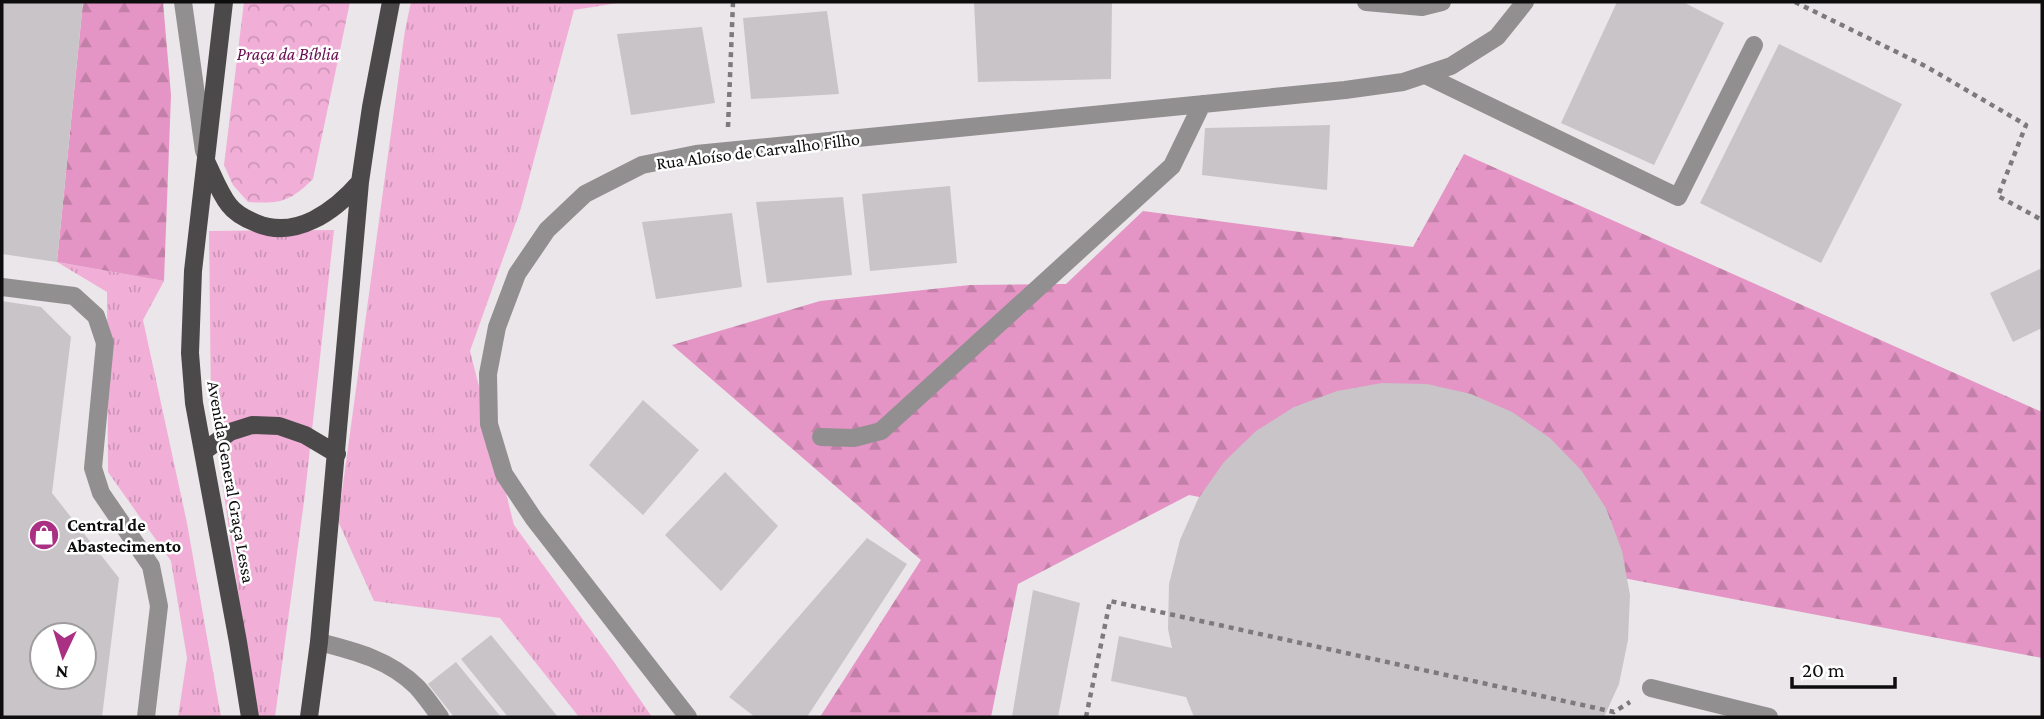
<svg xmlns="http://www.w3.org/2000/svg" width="2044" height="719" viewBox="0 0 2044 719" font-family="'Crimson Pro',serif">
<defs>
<pattern id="grass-tufts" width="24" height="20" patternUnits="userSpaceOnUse" patternTransform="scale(1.75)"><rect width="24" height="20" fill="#f1afd7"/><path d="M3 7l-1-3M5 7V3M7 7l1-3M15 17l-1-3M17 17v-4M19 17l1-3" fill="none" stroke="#cd95b7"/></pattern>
<pattern id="forest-firs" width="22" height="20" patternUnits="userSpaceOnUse" patternTransform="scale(1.75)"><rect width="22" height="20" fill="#e495c5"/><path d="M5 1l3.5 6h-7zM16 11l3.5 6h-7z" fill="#c27fa8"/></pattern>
<pattern id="park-crowns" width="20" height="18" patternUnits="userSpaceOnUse" patternTransform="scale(1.75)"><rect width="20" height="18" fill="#f1afd7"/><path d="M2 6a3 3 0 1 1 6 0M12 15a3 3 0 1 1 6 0" fill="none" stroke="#cd95b7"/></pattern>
</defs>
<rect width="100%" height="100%" fill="#ebe6e9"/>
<path fill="url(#grass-tufts)" d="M411,2h213l-50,8 -53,198 -51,143 44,174 100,137 38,55h-73l-79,-99 -126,-17 -36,-80 67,-491z
M334,230l-29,264 -30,223h-19l-45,-313 -2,-173z
M57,262l107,19 -21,39 44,203 34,194h-43l9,-59 -16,-97 -63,-89 -1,-180z"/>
<path fill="url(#forest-firs)" d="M83,2h80l8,93 -7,186 -107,-19z
M1464,154l578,258v246l-853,-163 -171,89 -27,133h-171l101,-157 -249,-215 148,-44 150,-16 96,-1 77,-73 270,36z"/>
<path fill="url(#park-crowns)" d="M244,2h106l-37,177c-24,23 -32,25 -65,23l-15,-17 -9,-20z"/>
<path fill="#c9c4c7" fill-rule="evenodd" d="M2,2h81l-26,260 -55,-8z
M974,2h138l-1,77 -133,3z
M1617,2h66l41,21 -70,142 -93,-42z
M827,11l12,83 -88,5 -8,-81z
M702,27l13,76 -84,12 -14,-81z
M1779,44l123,60 -81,159 -121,-60z
M1330,125l-3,65 -125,-15 3,-47z
M950,186l7,77 -87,8 -8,-77z
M843,197l9,78 -85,8 -11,-81z
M732,213l10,74 -86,12 -14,-77z
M2042,268v60l-29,14 -23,-49z
M2,301l39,6 30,30 -19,156 67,85 -17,139h-100zM42,635h42v42h-42z
M1382,383l45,1 44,10 41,18 38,26 31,32 25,38 16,43 8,44 -2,45 -9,44 -15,33h-410l-8,-20 -75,-16 8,-45 53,12 -4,-19 1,-45 11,-44 18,-41 26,-37 32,-31 38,-24 43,-16z
M643,400l56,50 -56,65 -54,-50z
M725,472l53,54 -57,65 -56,-56z
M867,538l40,26 -100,153h-52l-26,-20z
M1033,590l47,13 -22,114h-46z
M491,635l67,82h-50l-47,-58z
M456,662l45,55h-47l-26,-33z"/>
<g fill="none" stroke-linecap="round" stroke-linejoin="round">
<path stroke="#7d7a7c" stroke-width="4.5" stroke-dasharray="5 5" stroke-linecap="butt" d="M1795,2l132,65 99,58 -28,71 44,24
M728,127l5,-125
M1086,717l24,-116 504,111 16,-10"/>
<path stroke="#928f91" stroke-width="18" d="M183,2l21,149
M1366,2l56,5 20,-5
M1425,75l253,122 76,-152
M2,287l72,9 22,20 9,27 -12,125 8,25 50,73 8,40 -13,111
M821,437l33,1 27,-7 291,-265 30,-62
M319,642c36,9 71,18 98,45 8,9 16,20 23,30
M1651,688l118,29
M688,717l-154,-198 -30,-45 -15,-50 -1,-50 9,-47 20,-53 30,-44 38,-36 57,-29 54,-11 649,-64 58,-8 48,-16 46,-29 28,-35"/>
<path stroke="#4c494b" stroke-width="18" d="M224,2l-31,269 -3,82 4,50 44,239 12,75
M206,161c7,14 13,31 23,44 6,8 17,14 27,18 40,17 79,-12 104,-41
M203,452l27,-20 22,-7 27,1 26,9 32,19
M309,717l10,-75 41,-460 11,-75 20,-105"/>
</g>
<defs>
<g id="shop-disc" transform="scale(1.575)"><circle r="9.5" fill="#aa3084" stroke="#fff"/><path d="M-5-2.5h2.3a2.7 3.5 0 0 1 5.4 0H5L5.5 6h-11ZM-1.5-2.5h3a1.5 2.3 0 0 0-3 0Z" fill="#fff"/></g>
</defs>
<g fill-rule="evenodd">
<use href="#shop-disc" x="44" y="535"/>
</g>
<g text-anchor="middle" stroke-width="5" stroke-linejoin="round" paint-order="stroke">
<g font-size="18" font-style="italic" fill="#690b4f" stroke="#fff">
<text x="288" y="60">Praça da Bíblia</text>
</g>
<g font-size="18" fill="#0e0d0e" stroke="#fff">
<text transform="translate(758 151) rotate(-7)" y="6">Rua Aloíso de Carvalho Filho</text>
<text transform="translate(231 482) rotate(80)" y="6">Avenida General Graça Lessa</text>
</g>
<g font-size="18" font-weight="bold" fill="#0e0d0e" stroke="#fff" text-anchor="start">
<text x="67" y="531">Central de<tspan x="67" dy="21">Abastecimento</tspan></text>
</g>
</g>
<rect width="2044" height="719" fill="none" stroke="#0e0d0e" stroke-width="7"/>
<g transform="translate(63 656) rotate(184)"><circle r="33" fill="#ffffff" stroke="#9f9e9f" stroke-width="2"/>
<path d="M0-5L12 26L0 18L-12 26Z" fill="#aa3084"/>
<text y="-10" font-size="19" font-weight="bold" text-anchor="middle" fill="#0e0d0e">N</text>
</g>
<path d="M1792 677v10h103v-10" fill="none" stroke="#0e0d0e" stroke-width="3.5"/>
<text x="1802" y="677" font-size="21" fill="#0e0d0e" stroke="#ffffff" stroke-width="5" paint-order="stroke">20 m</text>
</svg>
